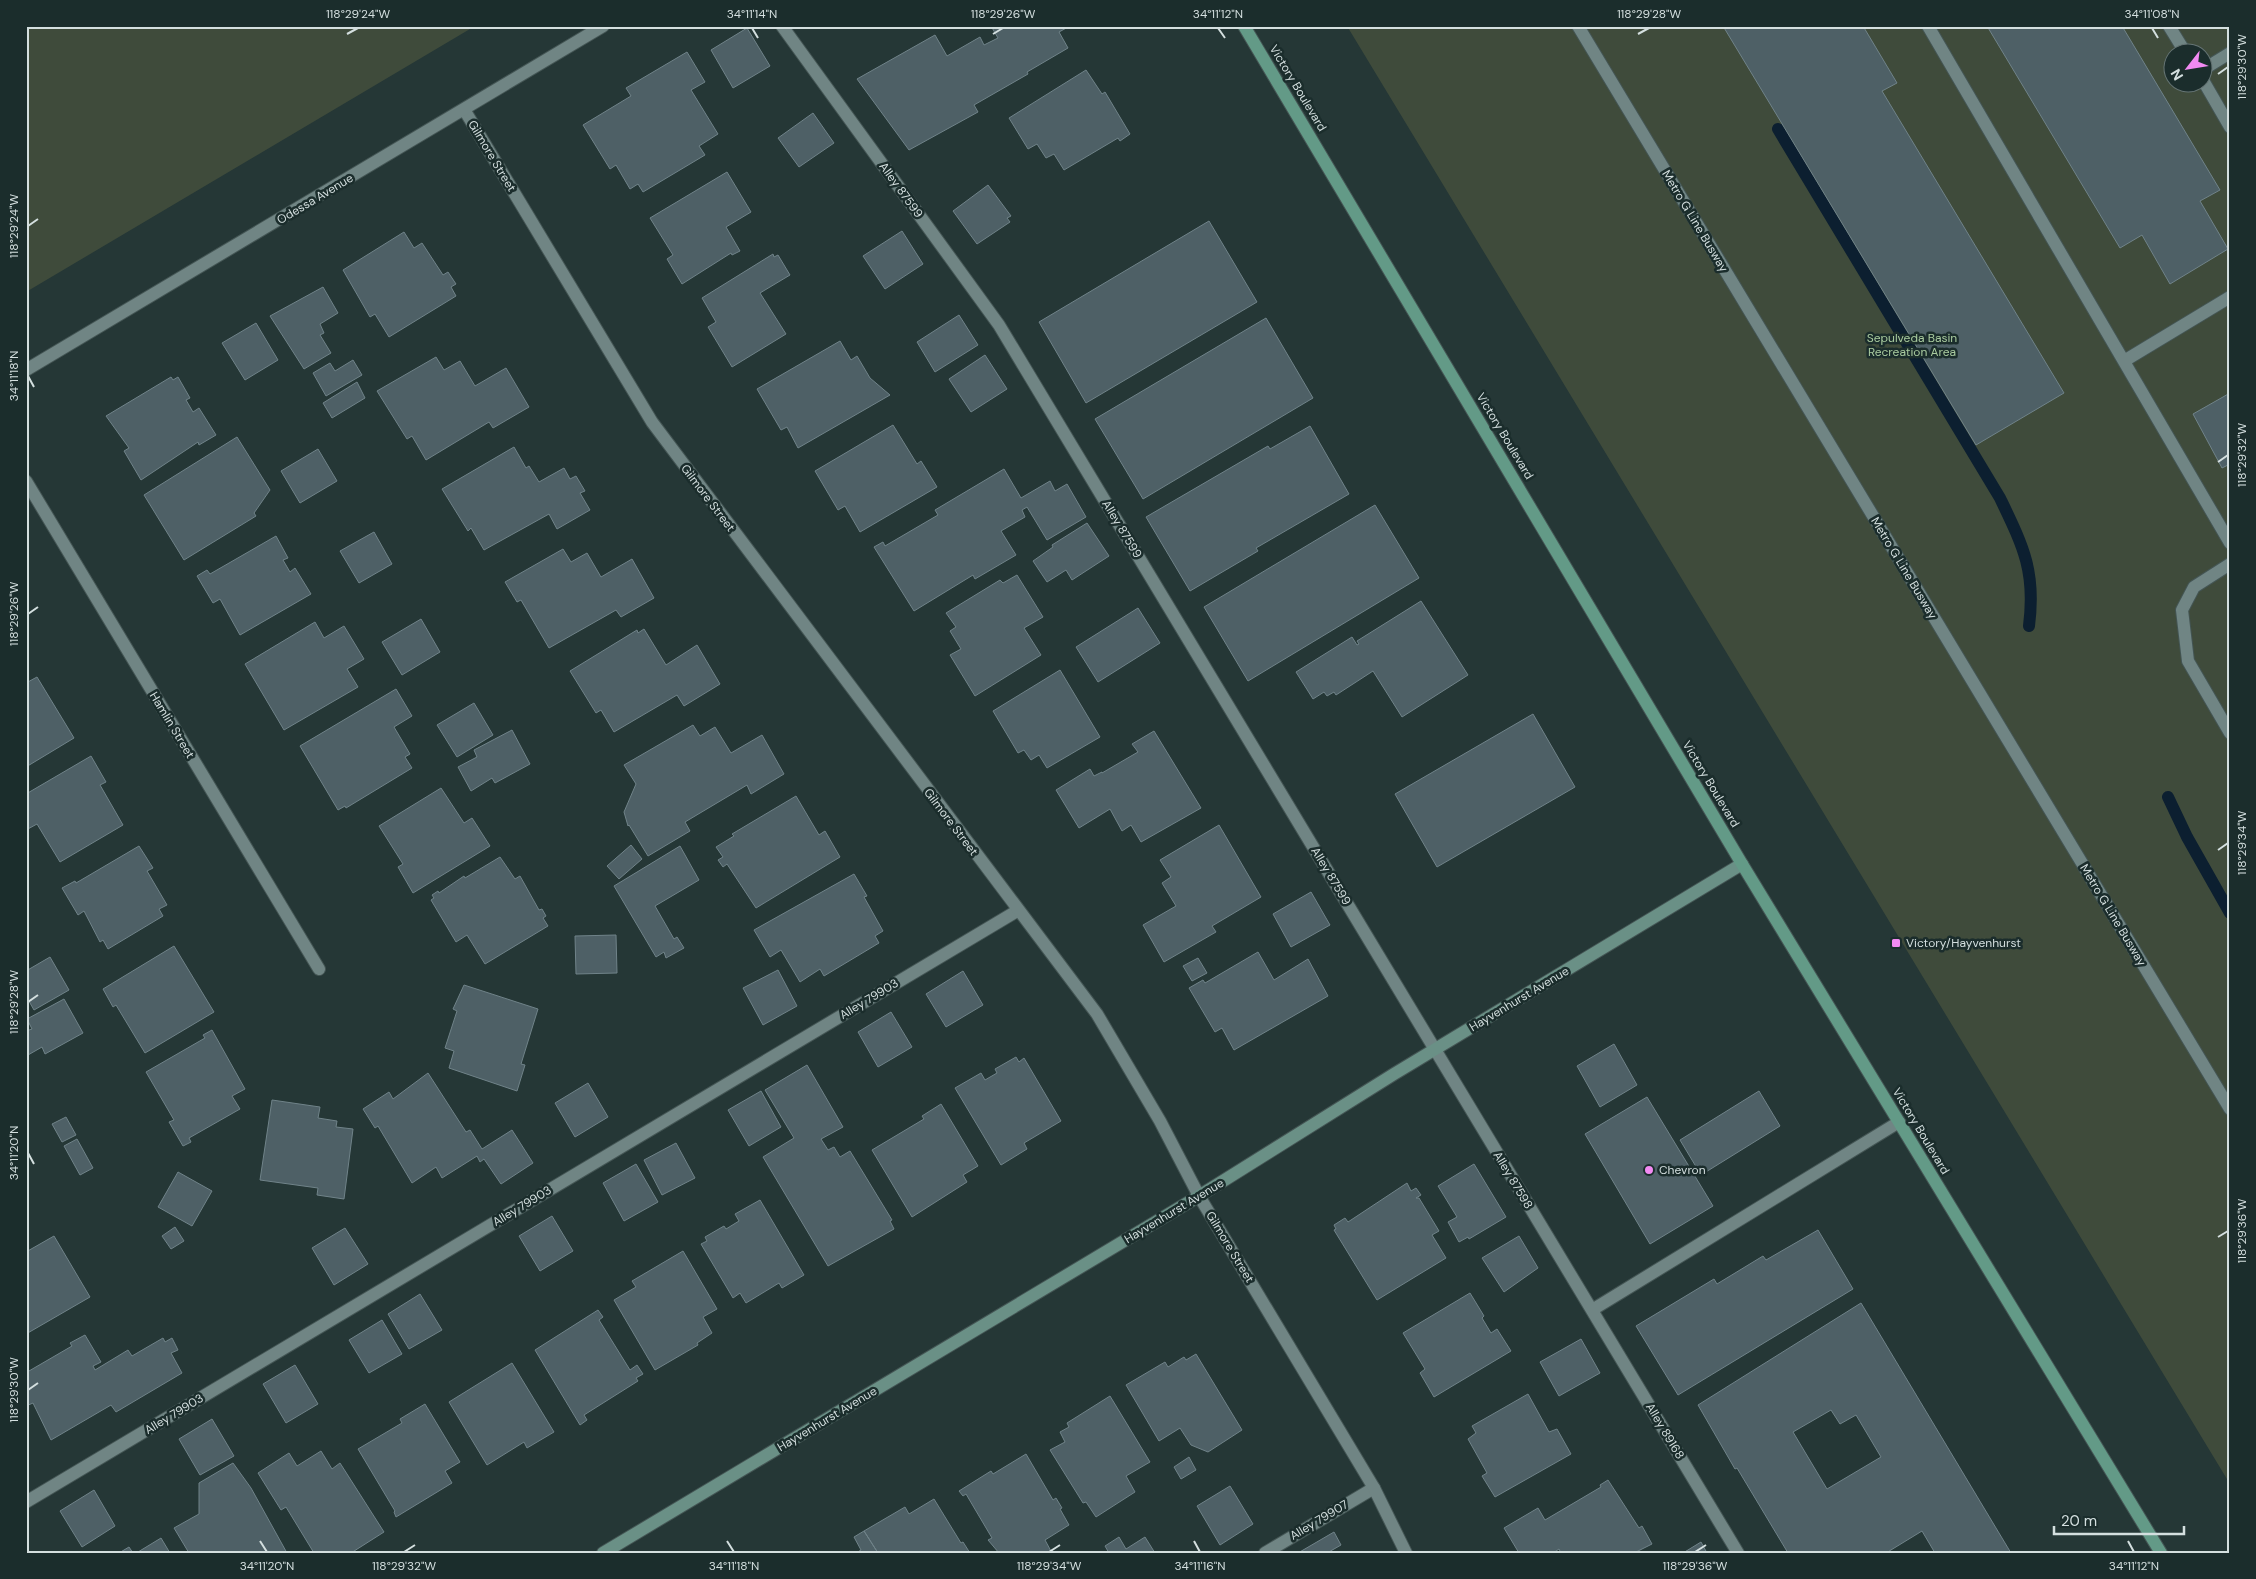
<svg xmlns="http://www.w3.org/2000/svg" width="2256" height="1579" viewBox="0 0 2256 1579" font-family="'DM Sans',sans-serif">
<rect width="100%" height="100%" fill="#253736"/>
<path fill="#3f4b3b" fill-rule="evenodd" d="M26,26h449l-449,266z
M1347,26h883v1458zM2174,52h30v30h-30z"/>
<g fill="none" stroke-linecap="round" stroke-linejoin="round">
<path stroke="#0c1f30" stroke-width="12" d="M1778,129l222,369c23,48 36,73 29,128
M2168,797l19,40 43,76"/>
</g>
<path fill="#4e6066" stroke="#708389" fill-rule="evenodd" d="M991,26h79l-11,6 9,16 -41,24 1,2 -54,31 4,7 -69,38 -52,-71 78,-44 12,21 33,-19 4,8 14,-7z
M1723,26h140l34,57 -15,8 182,302 -88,52z
M1987,26h135l98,164 -20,11 28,48 -58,35 -28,-49 -22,13z
M747,28l23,38 -37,22 -22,-38z
M687,52l18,30 -14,8 27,44 -19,12 6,9 -62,37 -5,-8 -8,5 -14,-24 -6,4 -27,-44 48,-29 -5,-8z
M1086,70l16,24 3,-2 25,42 -10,7 -2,-3 -54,32 -10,-16 -8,4 -9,-14 -9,5 -19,-31z
M813,113l21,30 -35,24 -21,-29z
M727,172l24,40 -25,15 14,24 -8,4 -1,-2 -49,31 -15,-25 6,-4 -23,-37z
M988,185l23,31 -4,2 3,4 -33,22 -24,-33z
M1209,221l48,81 -171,101 -47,-81z
M902,231l21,33 -38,25 -22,-33z
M404,232l10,16 8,-5 21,32 5,-3 8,12 -5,3 5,9 -67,41 -14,-23 -5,3 -27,-47z
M773,254l1,3 4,-2 12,20 -30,18 26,41 -54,33 -24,-40 8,-5 -14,-24z
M323,287l15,26 -18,11 4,9 -4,2 11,18 -27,16 -34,-53z
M959,315l19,30 -43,27 -18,-30z
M1266,318l47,80 -170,101 -48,-80z
M256,323l22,37 -33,20 -23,-37z
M840,341l11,19 6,-4 13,22 20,17 -92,53 -11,-21 -6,3 -24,-41z
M985,355l22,34 -36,23 -22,-33z
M436,357l8,13 16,-9 15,25 31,-18 23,39 -36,21 -4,-6 -63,38 -14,-24 -5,3 -30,-48z
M353,360l9,15 -36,21 -13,-23 17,-10 5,8z
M171,377l2,3 5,-3 12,21 -4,2 7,12 6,-4 17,27 -17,10 -1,-3 -57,38 -17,-29 5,-3 -23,-32z
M357,382l8,16 -33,20 -9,-15z
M2230,393v71l-8,4 -29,-54z
M893,425l24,39 4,-3 16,26 -77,45 -15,-26 -7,4 -23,-39z
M1310,426l39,68 -93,54 2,3 -68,40 -44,-74 122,-71 2,3z
M237,437l33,53 -16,23 2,3 -72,44 -40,-65z
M514,447l12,21 3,-2 10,16 25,-14 6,11 6,-3 9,15 -5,2 10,17 -33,19 -8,-15 -65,36 -13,-22 -3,3 -26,-42z
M318,449l19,32 -37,22 -19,-32z
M1004,469l17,29 29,-17 5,10 12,-7 19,33 -39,23 -20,-33 -5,3 3,7 -24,14 15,24 -41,24 -2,-4 -59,36 -40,-64 9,-5 2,4 53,-31 -3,-5z
M1375,505l44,73 -171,103 -44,-74z
M1087,523l22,33 -37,24 -6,-10 -19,12 -14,-21 20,-14 -1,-2z
M374,532l18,32 -33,19 -19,-32z
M276,536l12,22 -5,2 7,12 5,-4 16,26 -71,41 -20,-36 -7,4 -16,-27 10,-6 3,4z
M563,549l8,13 16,-9 14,24 31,-18 22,39 -33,19 -5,-7 -67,38 -28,-48 -4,2 -12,-20z
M1017,575l26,42 -19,11 17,27 -66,41 -25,-41 11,-6 -11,-18 6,-4 -10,-14 54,-33 3,3z
M1421,601l47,74 -66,42 -29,-46 -37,24 -2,-3 -7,4 -3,-4 -11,7 -17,-27 56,-35 5,8 2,-1 -2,-3z
M1138,608l22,35 -62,39 -22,-35z
M421,619l19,33 -38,23 -20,-33z
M315,622l9,16 20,-12 20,33 -17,10 11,18 -74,43 -39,-66z
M644,629l22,36 31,-20 23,39 -36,22 -7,-11 -63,37 -13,-22 -5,3 -26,-42 67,-41 1,3z
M1060,670l40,67 -53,31 -8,-13 -8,5 -7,-10 -6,3 -25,-42z
M37,677l37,61 -48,29v-84z
M396,689l16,27 -18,11 16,27 -5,3 7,11 -66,40 -1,-2 -7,4 -38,-64z
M474,703l19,32 -36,22 -20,-32z
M1533,714l42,73 -138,80 -42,-73z
M693,725l7,11 15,-9 16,26 31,-18 22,39 -33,20 -4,-9 -62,37 5,9 -42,25 -19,-31 -1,1 -4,-14 12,-28 -12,-19z
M512,730l18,34 -35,19 -3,-5 -21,13 -13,-24 19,-10 -3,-7z
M1154,731l47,77 -60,34 -10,-17 -9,6 -12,-22 -31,19 -23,-38 34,-21 4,7 8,-4v1l36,-21 -6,-8z
M91,756l15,26 -6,3 23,40 -63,37 -23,-38 -11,6v-36z
M441,788l23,35 8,-5 18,28 -77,47 -15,-26 5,-3 -24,-38z
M796,796l23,39 6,-4 15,26 -84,51 -29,-44 -4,3 -5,-7 5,-3 -7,-10 18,-11 -2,-2z
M1219,825l42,72 -49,29 4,6 -52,30 -21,-37 33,-19 -14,-23 9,-6 -11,-17z
M631,845l11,14 -23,20 -12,-13z
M139,846l14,22 -6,3 20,34 -8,4 4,7 -55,33 -5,-9 -3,2 -16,-31 -6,4 -16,-27 13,-7 1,2z
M680,846l19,34 -44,26 19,33 3,-2 7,11 -18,10 -2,-6 -8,5 -42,-71z
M500,857l15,22 5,-3 19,34 3,-1 4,7 -3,2 5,8 -63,38 -18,-29 -11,7 -25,-42 3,-2 -2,-3 6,-4 1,2 25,-17 1,2z
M854,874l13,22 -3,1 19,34 -8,5 4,7 -55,33 -4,-7 -20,13 -19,-32 -11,7 -16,-27z
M1311,892l19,33 -39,22 -18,-33z
M616,935l1,38 -41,1 -1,-38z
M174,946l40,66 -69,41 -29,-48 -3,2 -10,-18z
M1258,952l16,28 34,-21 20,37 -94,54 -12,-22 -7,4 -26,-44 14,-8 2,3z
M50,957l19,33 -35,20 -8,-14v-25z
M1198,958l9,15 -15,8 -9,-15z
M778,970l19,36 -34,19 -20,-37z
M963,971l20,34 -37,22 -20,-33z
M464,985l74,24 -17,55 4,1 -8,26 -68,-23 5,-17 -9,-3 12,-37 -4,-2z
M64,999l19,34 -38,21 -3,-7 -14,8 -2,-24 6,-2 -5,-10z
M891,1012l21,35 -34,20 -20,-35z
M212,1030l33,59 -13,7 8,13 -51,29 2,4 -8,4 -14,-24 5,-2 -28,-48 59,-34 -2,-3z
M1614,1044l23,41 -37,22 -23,-41z
M1016,1057l3,5 5,-4 37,63 -37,22 3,6 -26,16 -46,-77 26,-15 4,7 12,-7 -2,-4z
M807,1065l36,62 -22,12 7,11 6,-3 6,10 10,-6 42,69 -2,1 4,8 -66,37 -65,-109 31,-19 -29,-48z
M428,1073l38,59 4,-2 12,19 30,-19 21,33 -32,21 -17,-25 -4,3 -3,-6 -35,22 -6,-11 -24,16 -34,-57 -3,2 -12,-19 26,-17 4,7z
M588,1083l20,34 -33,20 -20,-34z
M761,1091l20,36 -32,19 -21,-36z
M1759,1091l21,35 -79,49 -21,-35z
M1647,1097l66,109 -63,38 -65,-110z
M272,1100l48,7 -2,11 19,3 -1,6 17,2 -9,70 -27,-4 1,-7 -58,-8z
M941,1104l37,62 -15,9 4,7 -55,35 -40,-67 52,-31 -2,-3z
M66,1117l10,18 -14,7 -10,-18z
M77,1139l16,29 -13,7 -16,-29z
M676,1143l19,35 -33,17 -18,-35z
M636,1164l22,38 -34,19 -21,-38z
M1474,1164l32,53 -37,22 -1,-2 -9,5 -11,-20 9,-5 -19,-31z
M178,1172l34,19 -20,35 -34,-19z
M1407,1183l4,8 5,-3 5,7 -5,3h3l20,33 -7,4 14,23 -69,42 -43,-70 2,-1 -2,-4 11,-7 3,4z
M760,1200l44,75 -22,13 -3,-5 -33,20 -6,-10 -7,5 -32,-54 6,-3 -2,-4 19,-11 2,3 13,-8 -4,-7z
M552,1216l21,35 -33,20 -21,-35z
M175,1227l9,14 -13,8 -9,-13z
M345,1228l23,36 -34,21 -22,-37z
M1818,1230l35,59 -175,106 -42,-69 78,-47 3,5 46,-28 3,4z
M54,1236l36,61 -64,37v-82z
M1519,1236l19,32 -34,24 -22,-34z
M683,1251l34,58 -14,8 9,16 -15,10 1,2 -43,25 -41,-70 22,-13 -4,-6z
M1470,1293l14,23 -2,2 9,15 6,-4 14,22 -77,46 -14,-24 5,-4 -22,-36z
M420,1294l22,36 -33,19 -21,-35z
M1861,1303l150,250h-76l-13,-22 -36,22h-98l-51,-85 -2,1 -37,-64zM1831,1410l9,14 16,-9 25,42 -54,32 -34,-57z
M598,1310l5,7 -4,3 31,50 7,-5 6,9 -7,4 2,3 -54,34 3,5 -7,5 -45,-75z
M382,1320l20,34 -33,19 -20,-33z
M85,1335l16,27 -8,4 2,4 33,-20 4,6 31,-18 2,4 7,-4 6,12 -7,3 11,20 -66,39 -5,-7 -60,35 -18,-37 -7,3v-36l3,1 43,-25 -2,-3z
M1581,1339l19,34 -41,23 -19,-34z
M1196,1354l46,76 -34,22 -17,-7 -11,-17 -21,13 -33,-56 39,-23 3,5 16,-10 2,3z
M512,1363l42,69 -27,16 -3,-6 -37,23 -38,-63z
M295,1365l23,39 -32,19 -23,-39z
M1528,1394l21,38 8,-3 14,25 -76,43 -13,-21 5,-3 -19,-34 8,-6 -4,-7z
M1110,1396l40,66 -24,14 9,16 -39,25 -10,-15 -3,1 -33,-53 15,-8 -5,-10 9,-5 -2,-4z
M425,1404l35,58 -15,9 7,12 -56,34 -2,-5 1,-1 -37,-62 44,-26 -2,-4z
M212,1419l22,37 -34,19 -21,-36z
M321,1451l11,18 8,-6 44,69 -33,21h-37l-28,-46 -5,3 -23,-37 31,-20 8,13z
M1026,1454l27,46 3,-2 6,10 -2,1 9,16 -24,15 7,13h-53l-11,-13 4,-2 -26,-44 -3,2 -4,-5 32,-20 2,3z
M1189,1457l7,13 -15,9 -7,-12z
M233,1463l18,25 36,65h-98l-15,-25 25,-14v-31z
M1608,1480l31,48 3,-2 10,18 -18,9h-73l-2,-4 -6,4h-34l-15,-25 34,-20 7,12 56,-33 -1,-2z
M1230,1486l23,38 -33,21 -23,-39z
M94,1490l21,36 -33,21 -22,-36z
M934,1499l27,44 2,-1 7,11h-92l-14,-22 41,-24 4,7z
M864,1531l14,22h-22l5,-3 -7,-13z
M1334,1532l7,13 -14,8h-29z
M1119,1537l7,12 19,-12 10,16h-46l-4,-7z
M161,1538l9,15h-32v-1z
M1701,1542l6,11h-24z
M129,1547l4,6h-14z"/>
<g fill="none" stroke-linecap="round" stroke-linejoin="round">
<g stroke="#445554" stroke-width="14">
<path id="service" d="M782,26l217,299 739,1228
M1578,26l652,1083
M1928,26l302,517
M2169,26l16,26
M2204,69l26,-16
M2204,82l26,45
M2124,361l106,-64
M2230,564l-36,23 -12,23 6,51 42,72
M1592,1310l307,-188
M26,1502l991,-591
M1265,1553l109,-65"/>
</g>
<g stroke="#445554" stroke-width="14">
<path id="minor" d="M465,111l187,311 445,592 63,107 39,75 175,292 32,65
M26,481l293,488"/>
</g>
<g stroke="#445554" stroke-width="14">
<path id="tertiary" d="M26,370l577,-344"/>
</g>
<g stroke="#445554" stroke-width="14">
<path id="secondary" d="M603,1553l596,-357 195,-122 348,-210"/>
</g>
<g stroke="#445554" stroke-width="14">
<path id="primary" d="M1244,26l498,838 419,689"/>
</g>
<use href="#service" stroke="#708584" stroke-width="12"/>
<use href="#minor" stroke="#708584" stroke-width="12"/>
<use href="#tertiary" stroke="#708584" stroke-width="12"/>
<use href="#secondary" stroke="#6a9086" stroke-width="12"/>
<use href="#primary" stroke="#639a87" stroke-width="12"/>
</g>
<path fill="none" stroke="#d4dfdf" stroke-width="2" d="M752,28l6,10M1218,28l7,10M2152,28l6,10M347,34l11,-6M993,34l10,-6M1638,34l11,-6M2218,74l10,-7M28,226l10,-7M28,376l6,11M2218,462l10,-7M28,614l10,-7M2218,850l10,-7M28,1002l10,-7M28,1153l6,11M2218,1237l10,-6M28,1390l10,-7M260,1541l7,11M727,1541l7,11M1194,1541l6,11M2128,1541l6,11M404,1552l11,-7M1049,1552l11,-7M1695,1552l11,-7"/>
<g fill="#f28af2" stroke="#1b2d2c" stroke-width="2">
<rect x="1891" y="938" width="10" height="10" rx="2.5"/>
<circle cx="1649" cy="1170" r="5"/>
</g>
<g text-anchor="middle" stroke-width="5" stroke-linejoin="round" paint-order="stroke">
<g font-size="12" fill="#d4dfdf" stroke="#1b2d2c">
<text transform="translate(1298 88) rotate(59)" y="4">Victory Boulevard</text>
<text transform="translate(492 156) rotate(59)" y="4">Gilmore Street</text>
<text transform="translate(901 190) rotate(54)" y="4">Alley 87599</text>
<text transform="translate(315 199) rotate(-31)" y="4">Odessa Avenue</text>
<text transform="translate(1695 221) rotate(59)" y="4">Metro G Line Busway</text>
<text transform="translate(1505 436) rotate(59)" y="4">Victory Boulevard</text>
<text transform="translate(708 498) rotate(53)" y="4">Gilmore Street</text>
<text transform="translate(1122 529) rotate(59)" y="4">Alley 87599</text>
<text transform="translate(1904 568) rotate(59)" y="4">Metro G Line Busway</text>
<text transform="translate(172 725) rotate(59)" y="4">Hamlin Street</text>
<text transform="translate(1711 784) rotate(59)" y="4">Victory Boulevard</text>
<text transform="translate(951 822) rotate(53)" y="4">Gilmore Street</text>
<text transform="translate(1331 876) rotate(59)" y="4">Alley 87599</text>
<text transform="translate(2113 915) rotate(59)" y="4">Metro G Line Busway</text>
<text transform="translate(869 999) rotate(-31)" y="4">Alley 79903</text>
<text transform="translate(1519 999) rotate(-31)" y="4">Hayvenhurst Avenue</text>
<text transform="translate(1921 1131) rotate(59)" y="4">Victory Boulevard</text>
<text transform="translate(1513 1180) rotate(59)" y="4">Alley 87598</text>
<text transform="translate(522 1206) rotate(-31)" y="4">Alley 79903</text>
<text transform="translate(1174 1211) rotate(-31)" y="4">Hayvenhurst Avenue</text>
<text transform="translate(1230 1247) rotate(59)" y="4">Gilmore Street</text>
<text transform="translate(174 1414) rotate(-31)" y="4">Alley 79903</text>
<text transform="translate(827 1419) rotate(-31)" y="4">Hayvenhurst Avenue</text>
<text transform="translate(1665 1431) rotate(59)" y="4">Alley 89168</text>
<text transform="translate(1319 1520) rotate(-31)" y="4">Alley 79907</text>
</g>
<g font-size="12" fill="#a9cb9f" stroke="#1b2d2c">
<text x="1912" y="342">Sepulveda Basin<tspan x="1912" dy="14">Recreation Area</tspan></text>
</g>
<g font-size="12" fill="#d4dfdf" stroke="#1b2d2c" text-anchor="start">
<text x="1906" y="947">Victory/Hayvenhurst</text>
<text x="1659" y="1174">Chevron</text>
</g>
</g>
<rect width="2256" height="1579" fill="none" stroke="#1b2d2c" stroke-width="55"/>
<g transform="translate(2188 68) rotate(239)"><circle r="24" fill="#1b2d2c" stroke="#657474"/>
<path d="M0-4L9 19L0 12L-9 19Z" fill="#f28af2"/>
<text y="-8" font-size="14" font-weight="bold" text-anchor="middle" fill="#d4dfdf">N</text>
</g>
<path d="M2054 1526v8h130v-8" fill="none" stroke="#d4dfdf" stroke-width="2.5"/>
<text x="2061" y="1526" font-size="15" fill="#d4dfdf" stroke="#1b2d2c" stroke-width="4" paint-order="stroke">20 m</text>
<rect x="28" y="28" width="2200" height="1524" fill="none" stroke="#d4dfdf" stroke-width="2"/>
<g font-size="12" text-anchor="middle" fill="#d4dfdf">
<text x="358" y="18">118°29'24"W</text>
<text x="752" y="18">34°11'14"N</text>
<text x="1003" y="18">118°29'26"W</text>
<text x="1218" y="18">34°11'12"N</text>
<text x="1649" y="18">118°29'28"W</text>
<text x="2152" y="18">34°11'08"N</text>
<text transform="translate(2242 67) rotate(-90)" y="4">118°29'30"W</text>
<text transform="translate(14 226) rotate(-90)" y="4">118°29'24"W</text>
<text transform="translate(14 376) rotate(-90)" y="4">34°11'18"N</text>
<text transform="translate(2242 455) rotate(-90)" y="4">118°29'32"W</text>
<text transform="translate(14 614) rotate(-90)" y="4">118°29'26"W</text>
<text transform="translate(2242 843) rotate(-90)" y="4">118°29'34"W</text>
<text transform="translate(14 1002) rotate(-90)" y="4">118°29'28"W</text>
<text transform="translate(14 1153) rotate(-90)" y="4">34°11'20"N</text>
<text transform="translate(2242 1231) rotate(-90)" y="4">118°29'36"W</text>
<text transform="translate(14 1390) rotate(-90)" y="4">118°29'30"W</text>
<text x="267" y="1570">34°11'20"N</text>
<text x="404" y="1570">118°29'32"W</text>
<text x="734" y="1570">34°11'18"N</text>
<text x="1049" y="1570">118°29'34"W</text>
<text x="1200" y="1570">34°11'16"N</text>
<text x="1695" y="1570">118°29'36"W</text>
<text x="2134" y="1570">34°11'12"N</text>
</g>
</svg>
